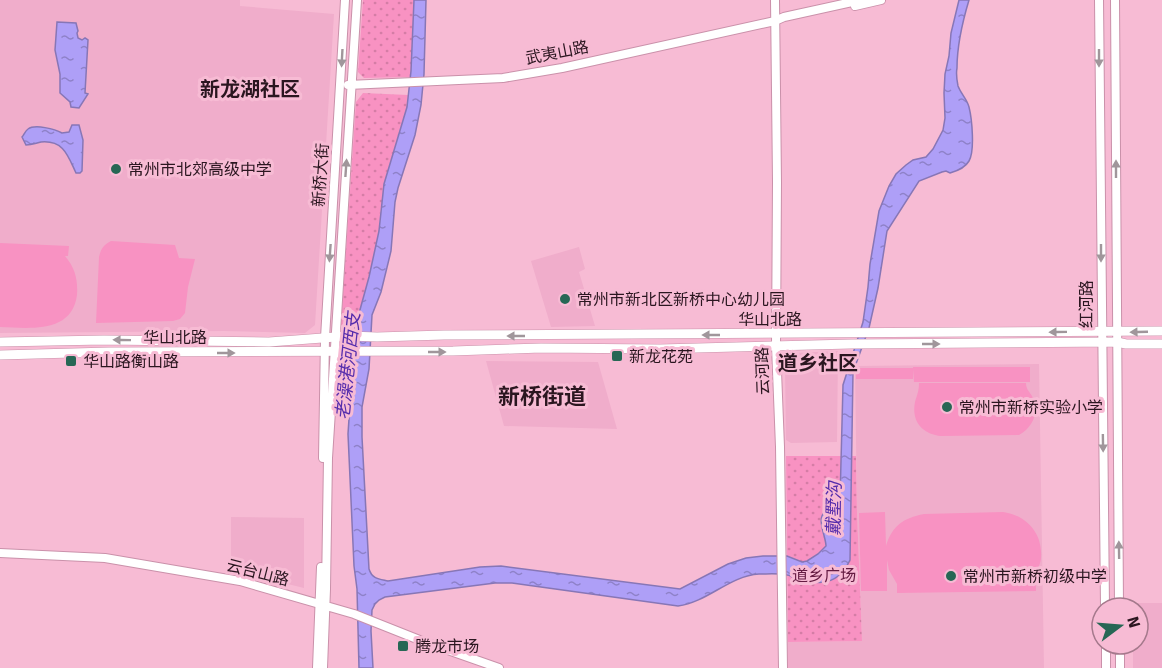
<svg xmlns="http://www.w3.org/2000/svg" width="1162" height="668" viewBox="0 0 1162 668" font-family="Signika,'Noto Sans SC',sans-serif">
<defs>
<pattern id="park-dots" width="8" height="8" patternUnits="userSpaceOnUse" patternTransform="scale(1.5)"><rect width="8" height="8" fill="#f892c2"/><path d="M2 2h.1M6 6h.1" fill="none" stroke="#d57da6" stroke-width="1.8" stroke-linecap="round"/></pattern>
<pattern id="water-ripples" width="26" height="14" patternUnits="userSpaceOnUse" patternTransform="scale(1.5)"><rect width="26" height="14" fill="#ae9ff7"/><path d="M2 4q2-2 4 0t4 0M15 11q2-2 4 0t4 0" fill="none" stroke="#8e81c8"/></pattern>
</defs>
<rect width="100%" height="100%" fill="#f7bbd4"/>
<path fill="#f0adcb" d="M0,0h240v6l94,8 -19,311 -10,8 -81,-2 -224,2z
M579,247l6,22 -6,3 16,54 -44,1 -20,-66z
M838,351l-1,91 -46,1 -5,-3 -1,-75 11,-12z
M486,361l112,1 19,67 -113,-3z
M1039,364l5,304h-256v-26l74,-1 -5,-129 -2,-146z
M231,517l73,1v70l-65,-16 -8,-9z
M1132,603h30v65h-29v-24h5v-36h-6z"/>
<path fill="#f892c2" d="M111,241l64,4 4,13 16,1 -7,28 -3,26 -5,6 -7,2 -77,2 3,-66c2,-8 4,-12 12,-16z
M0,243l69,3 -1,10h-3c10,12 13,23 12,39 -5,39 -48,33 -77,32z
M913,367h117v15h-116l-1,-13v10h-57v-11h57z
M919,383h107c0,6 3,8 6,13 8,16 1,31 -13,39l-78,1c-18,-2 -30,-14 -26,-34 2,-7 4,-11 4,-19z
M885,512l1,34c6,-20 17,-28 38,-32l79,-2c23,3 40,21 38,46 0,5 -3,9 -4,14 -2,5 -1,13 -1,19l-139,2v-9l-8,-14 -2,-10v31h-26l-2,-78z"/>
<path fill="url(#park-dots)" d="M363,0h51l-3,77 -47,1 -6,-6z
M363,93l45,2 -1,12 -26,99 -2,25 -10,46 -14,54 -9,-1 -5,-5 15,-223z
M786,456h70l1,56 5,129 -74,1z"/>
<path fill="url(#water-ripples)" stroke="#8776b6" stroke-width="1.5" d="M414,0h12l-2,74 -3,31 -6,30 -17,53 -3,14 -4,49 -10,41 -9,23 -3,54 -7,38v30l7,132c3,10 10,10 19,12l92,-14 21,-1 179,23 48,-25 18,-6 17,-2h24l15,6 5,-1 11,-7 8,-8c0,-9 -10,-28 -1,-34 1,-1 3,0 5,-1 4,-2 7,-8 10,-11l3,-115 20,-63 5,-35 2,-23 9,-53 10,-25 7,-12 10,-9 7,-5 13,-3 7,-8 10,-19 2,-12 -1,-25 1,-19 4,-18 2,-23 8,-33h10c-6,20 -12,47 -12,68 -1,5 0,13 1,18 3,8 9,13 11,21 3,12 6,44 0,54 -4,7 -12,10 -19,12l-4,-2 -4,1 -23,9 -32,50 -9,57 -9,40 -16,44 -3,188c-12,25 -29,26 -54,18 -3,0 -6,-3 -9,-3 -8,-2 -19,-1 -28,-1 -30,2 -51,28 -81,32l-166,-23h-17l-110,14 -6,3 -4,4 -3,6 -1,21 2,37h-14l-2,-79 -3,-23 -6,-132 7,-106 14,-51 10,-46 5,-47 23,-77 4,-36z
M57,22l19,1 2,8 -1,2 1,5 4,2 3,-2 3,2 -3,53 3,1 -9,14 -8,-1 -1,-5 -10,-9v-19l-5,-24z
M72,125h7l4,15 -1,31 -2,2h-4c-8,-17 -12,-33 -35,-31 -5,1 -9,3 -15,3l-4,-8c2,-2 3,-6 6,-8 7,-5 27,0 34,4l7,-1z"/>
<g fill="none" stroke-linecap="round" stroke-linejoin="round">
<g stroke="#ca91aa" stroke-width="10">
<path id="tertiary" d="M775,0l2,182 -1,164 4,101 3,221
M1099,0l6,608
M1115,0l4,608
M855,6l26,-6
M348,85l155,-7 59,-10 213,-47 9,-4 77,-17
M323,458l2,-120 20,-338
M0,553l105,5 135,23 114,33 68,27 77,27
M1106,644v24
M1120,644v24
M317,668l4,-101
M323,668l3,-79 2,-131 29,-458"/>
</g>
<g stroke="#ca91aa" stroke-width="10">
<path id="secondary" d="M0,342l104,-2 165,2 80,-6 28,1 67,-2 718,-4
M0,355l109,-3 344,-1 88,-3 119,1 191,-5 266,-2 9,2h36"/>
</g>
<use href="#tertiary" stroke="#fff" stroke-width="8"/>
<use href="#secondary" stroke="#fff" stroke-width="9"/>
</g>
<defs><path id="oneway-solid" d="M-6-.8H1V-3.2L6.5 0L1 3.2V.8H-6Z" transform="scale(1.5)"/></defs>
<g fill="#a0969b">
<use href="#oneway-solid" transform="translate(342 58) rotate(93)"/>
<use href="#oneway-solid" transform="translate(1099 58) rotate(90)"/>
<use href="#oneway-solid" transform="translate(346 168) rotate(-86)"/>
<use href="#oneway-solid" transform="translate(1116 169) rotate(-90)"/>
<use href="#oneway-solid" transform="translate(330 253) rotate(94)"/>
<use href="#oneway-solid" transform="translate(1101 253) rotate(90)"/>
<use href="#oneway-solid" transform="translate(1058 332) rotate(179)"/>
<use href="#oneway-solid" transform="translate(1139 332) rotate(178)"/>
<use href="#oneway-solid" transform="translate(711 335) rotate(180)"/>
<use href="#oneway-solid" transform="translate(516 336) rotate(-180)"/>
<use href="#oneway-solid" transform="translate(122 340) rotate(-179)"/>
<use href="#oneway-solid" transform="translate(931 344)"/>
<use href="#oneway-solid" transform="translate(437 352)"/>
<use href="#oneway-solid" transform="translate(226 353)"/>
<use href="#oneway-solid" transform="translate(1103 443) rotate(89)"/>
<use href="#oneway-solid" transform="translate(1119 550) rotate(-91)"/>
</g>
<g fill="#276755" stroke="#f7bbd4" stroke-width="2">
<circle cx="116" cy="169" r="6"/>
<circle cx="565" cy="299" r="6"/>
<rect x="611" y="350" width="12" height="12" rx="3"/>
<rect x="65" y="355" width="12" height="12" rx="3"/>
<circle cx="947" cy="407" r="6"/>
<circle cx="951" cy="576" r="6"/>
<rect x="397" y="640" width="12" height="12" rx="3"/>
</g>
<g text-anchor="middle" stroke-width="6" stroke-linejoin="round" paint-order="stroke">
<g font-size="16" fill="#2b1620" stroke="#f7bbd4">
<text transform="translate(557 52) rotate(-11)" y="6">武夷山路</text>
<text transform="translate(320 175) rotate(-86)" y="6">新桥大街</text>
<text transform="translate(1086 304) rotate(-90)" y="6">红河路</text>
<text x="770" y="325">华山北路</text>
<text x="175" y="343">华山北路</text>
<text transform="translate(762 371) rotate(-92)" y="6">云河路</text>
<text transform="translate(258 572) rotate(14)" y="6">云台山路</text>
</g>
<g font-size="16" fill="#2b1620" stroke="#f7bbd4" text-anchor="start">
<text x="128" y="175">常州市北郊高级中学</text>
<text x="577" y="305">常州市新北区新桥中心幼儿园</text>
<text x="629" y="362">新龙花苑</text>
<text x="83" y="367">华山路衡山路</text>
<text x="959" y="413">常州市新桥实验小学</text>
<text x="963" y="582">常州市新桥初级中学</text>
<text x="415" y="652">腾龙市场</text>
</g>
<g font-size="16" fill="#641b42" stroke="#f7bbd4">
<text x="824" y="581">道乡广场</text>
</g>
<g font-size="18" font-style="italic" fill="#562dac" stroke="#f7bbd4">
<text transform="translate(348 366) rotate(-84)" y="6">老澡港河西支</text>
<text transform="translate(834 509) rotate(-89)" y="6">戴墅沟</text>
</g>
<g font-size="20" font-weight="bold" fill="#2b1620" stroke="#f7bbd4">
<text x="250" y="96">新龙湖社区</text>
<text x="818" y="370">道乡社区</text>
</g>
<g font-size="22" font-weight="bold" fill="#2b1620" stroke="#f7bbd4">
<text x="542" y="404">新桥街道</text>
</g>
</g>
<g transform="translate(1120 626) rotate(74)"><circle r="28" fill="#f7bbd4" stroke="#a5798c" stroke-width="1.5"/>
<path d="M0-4.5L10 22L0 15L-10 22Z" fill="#276755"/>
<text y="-9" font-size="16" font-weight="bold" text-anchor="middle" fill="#2b1620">N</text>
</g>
</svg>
